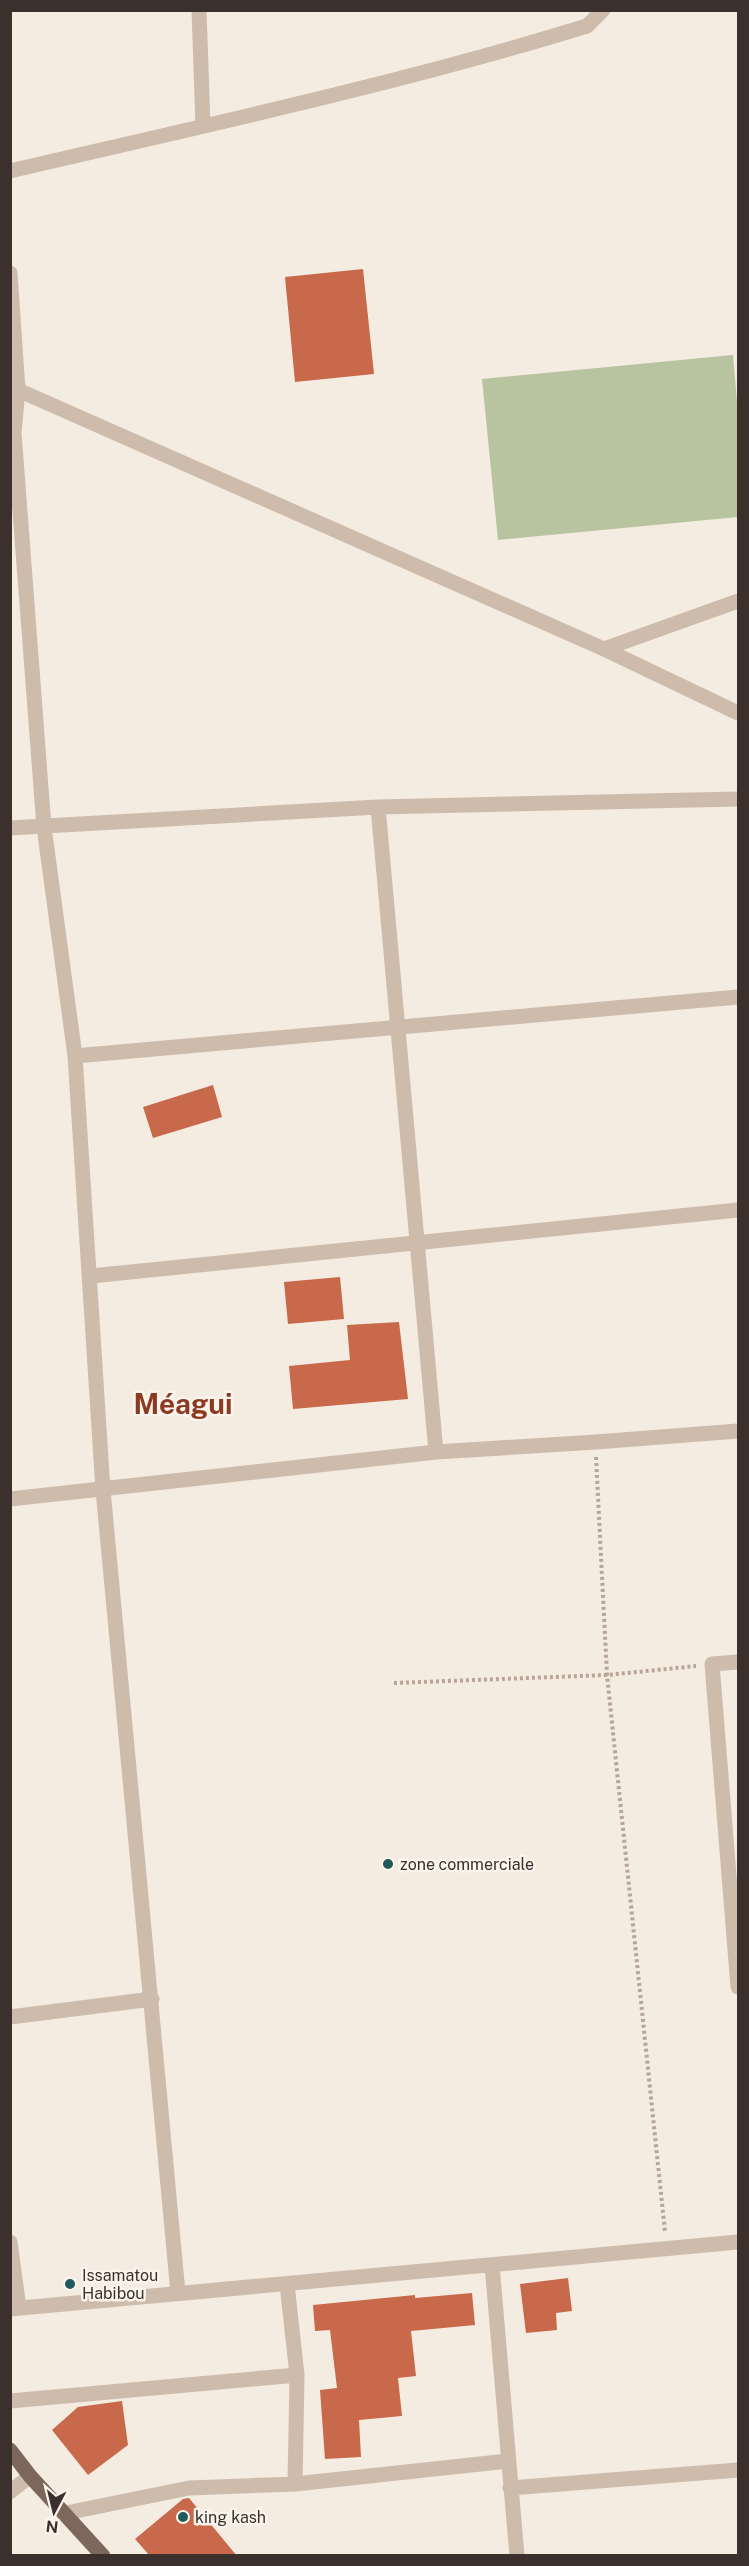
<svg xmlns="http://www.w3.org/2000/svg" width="749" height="2566" viewBox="0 0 749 2566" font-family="'Public Sans',sans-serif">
<rect width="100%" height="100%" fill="#f4ebe1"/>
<path fill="#b8c4a0" d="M733,355l5,58v104l-240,23 -16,-161z"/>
<path fill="#c8694b" d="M363,269l11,105 -79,8 -10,-105z
M213,1085l9,32 -69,21 -10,-31z
M340,1277l4,42 -56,5 -4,-42z
M399,1322l9,77 -115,10 -4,-43 61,-6 -3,-35z
M568,2278l4,33 -16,2 1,17 -31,3 -6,-49z
M472,2293l3,32 -64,6 5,45 -18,2 4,38 -43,4 2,37 -36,2 -5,-69 17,-2 -7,-58 -15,1 -2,-26 102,-10v3z
M122,2401l6,44 -40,30 -36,-45 26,-23z
M189,2498l48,58h-87l-15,-17 48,-40z"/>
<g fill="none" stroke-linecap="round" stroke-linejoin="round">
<path stroke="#b9a596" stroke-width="4" stroke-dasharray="3 3" stroke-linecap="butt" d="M596,1457l11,218 58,557
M394,1683l213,-8 89,-9"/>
<path stroke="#cdbbac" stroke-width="15" d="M199,10l4,116
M10,171c193,-45 388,-87 577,-145l16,-16
M10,273l8,117 -4,43
M18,390l586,259 134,64
M10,433h4l30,394 31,229 28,434 75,803
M604,649l134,-48
M378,807l58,645
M10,828l368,-21 360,-8
M75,1056l663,-59
M91,1276l647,-66
M738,1662l-26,2 26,323
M10,2017l142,-18
M10,2242l9,66
M492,2265l25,291
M287,2284l10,91 -2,109
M10,2309l728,-67
M10,2401l287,-26
M510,2488l228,-18
M10,2492l20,-16
M66,2513l123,-25 106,-4 213,-23"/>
<path stroke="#cdbbac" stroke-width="15" d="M10,1499l426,-47 160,-10 142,-11"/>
<path stroke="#7d675c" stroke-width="15" d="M10,2450l20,26 73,80"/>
</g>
<g fill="#1f5a5e" stroke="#fbf5ee" stroke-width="2">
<circle cx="388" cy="1864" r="6"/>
<circle cx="70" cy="2284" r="6"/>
<circle cx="183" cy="2517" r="6"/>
</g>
<g text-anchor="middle" stroke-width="5" stroke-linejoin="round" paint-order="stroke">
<g font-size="16" fill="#3b302b" stroke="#fbf5ee" text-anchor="start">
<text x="400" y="1870">zone commerciale</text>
<text x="82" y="2281">Issamatou<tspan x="82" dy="18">Habibou</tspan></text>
<text x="195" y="2523">king kash</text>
</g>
<g font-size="28" font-weight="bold" fill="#8c3b22" stroke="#fbf5ee">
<text x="183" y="1414">Méagui</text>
</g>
</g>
<rect width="749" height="2566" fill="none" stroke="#3b302b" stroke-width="24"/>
<g transform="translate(54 2512) rotate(187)" stroke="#fbf5ee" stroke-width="4.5" paint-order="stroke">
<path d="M0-4.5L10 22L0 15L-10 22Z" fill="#3b302b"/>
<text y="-9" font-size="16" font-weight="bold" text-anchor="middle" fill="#3b302b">N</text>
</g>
</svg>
